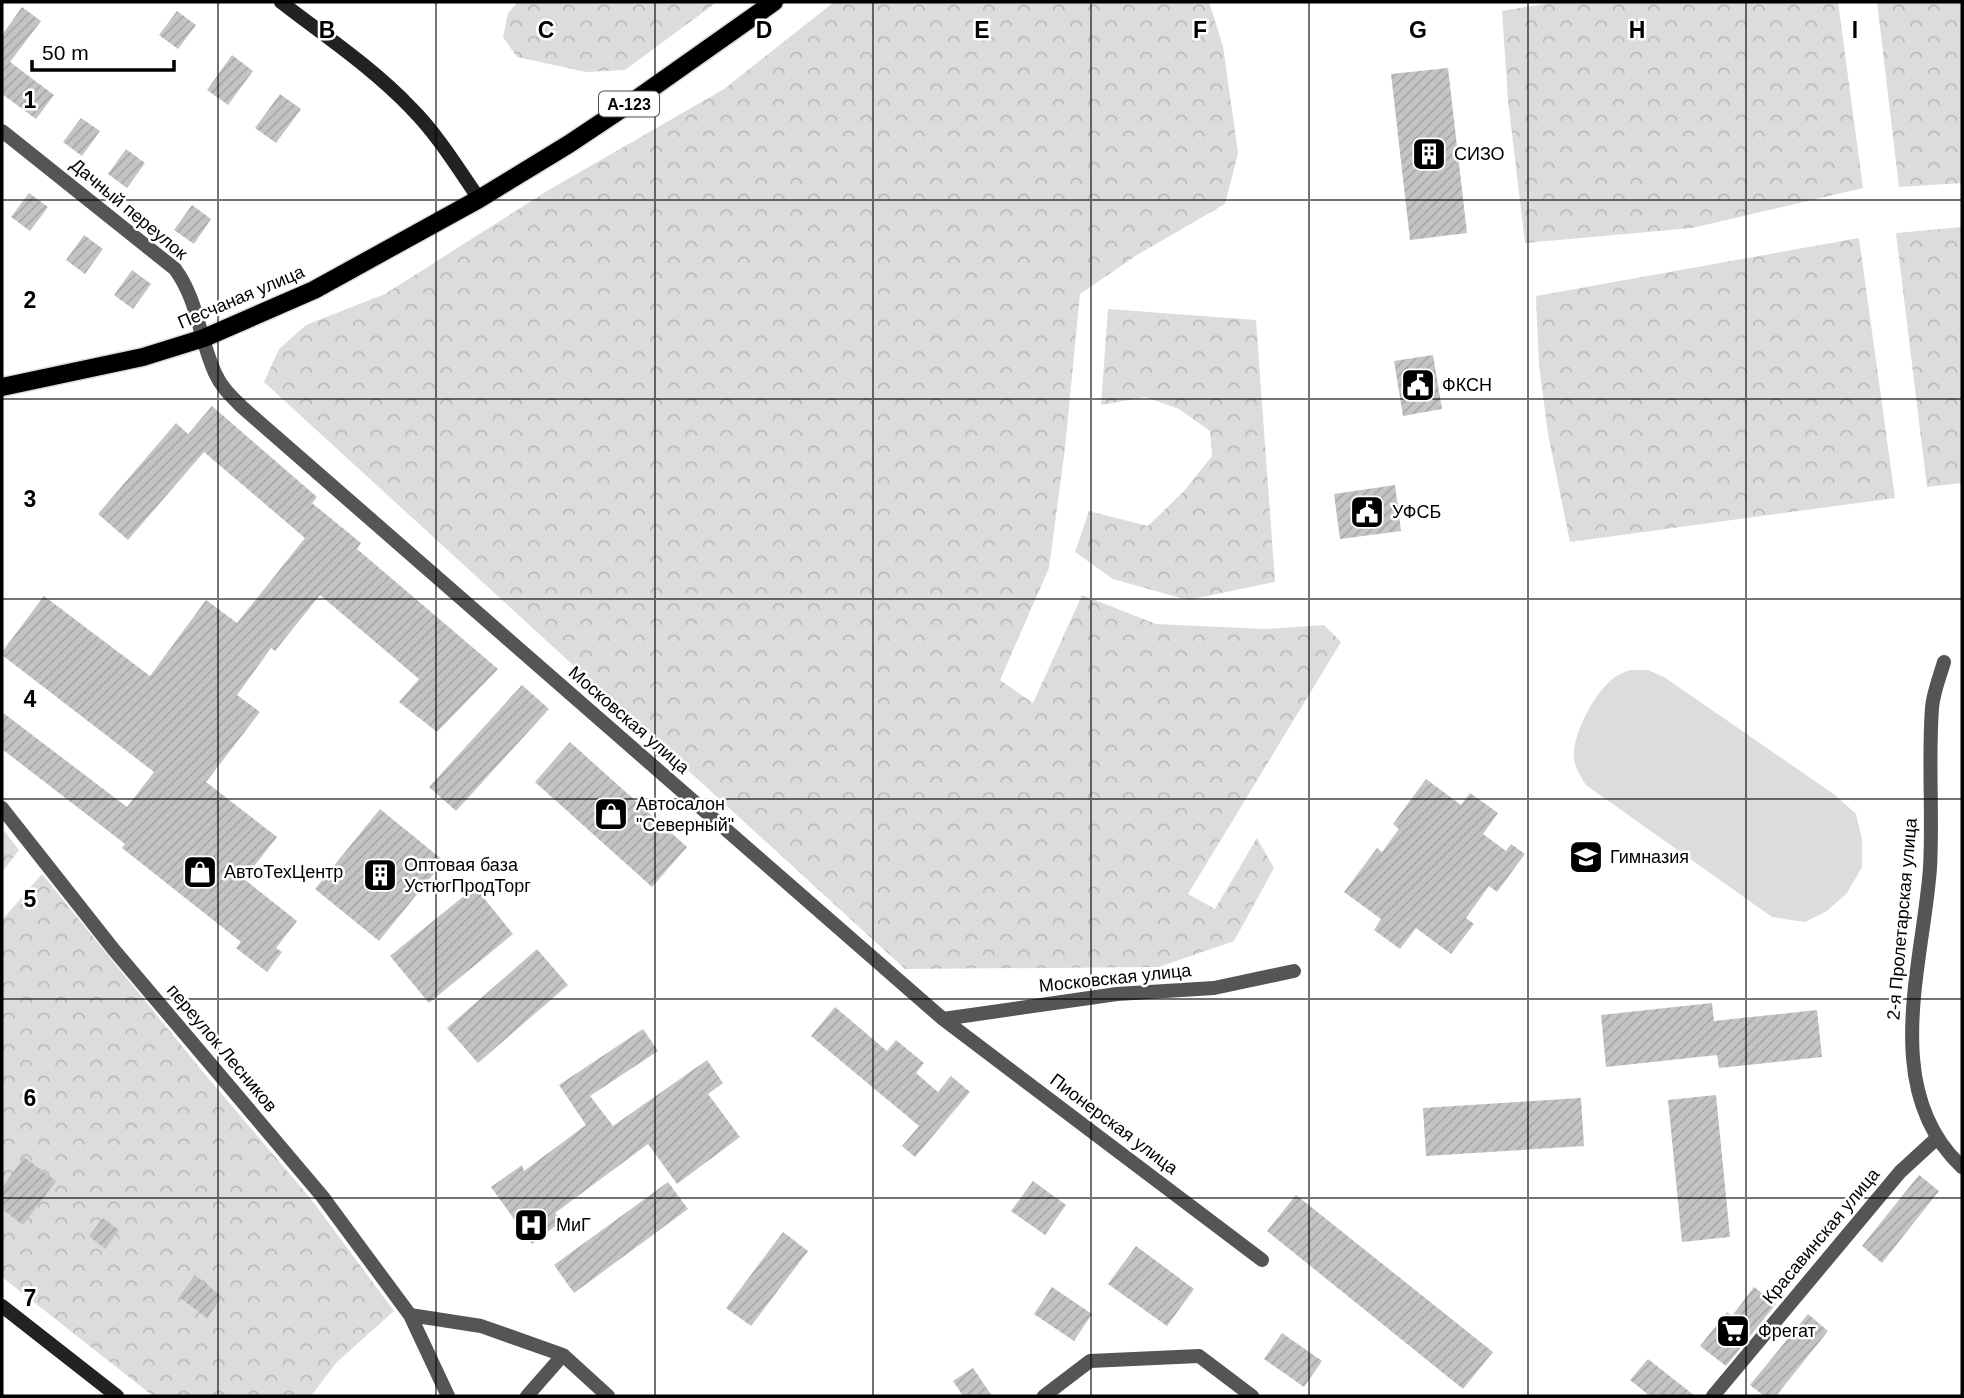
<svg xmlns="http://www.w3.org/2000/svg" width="1964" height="1398" viewBox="0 0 1964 1398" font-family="Helvetica,sans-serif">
<defs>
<pattern id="forest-crowns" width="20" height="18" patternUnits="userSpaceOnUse" patternTransform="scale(1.75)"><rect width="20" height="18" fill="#dcdcdc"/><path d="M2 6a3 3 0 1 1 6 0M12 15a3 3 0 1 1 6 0" fill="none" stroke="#bbb"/></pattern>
<pattern id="building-hatch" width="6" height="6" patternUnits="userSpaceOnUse" patternTransform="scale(1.75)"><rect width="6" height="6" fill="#c4c4c4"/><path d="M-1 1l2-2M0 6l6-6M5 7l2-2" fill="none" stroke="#a7a7a7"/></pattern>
</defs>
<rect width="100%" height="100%" fill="#fff"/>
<path fill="url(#forest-crowns)" d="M518,2h199l-92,68 -39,2 -69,-15 -14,-20 5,-24z
M834,2h375l14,44 15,107 -13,51 -88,51 -57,39 -15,154 -16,120 -49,112 33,23 49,-108 74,29 109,5 59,-4 17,17 -153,252 27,15 42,-71 17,30 -40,73 -75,26 -254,2 -641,-587 15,-33 27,-24 79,-31 162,-103 177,-102z
M1556,2h282l25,186 -171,40 -167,15 -17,-142 -6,-90z
M1877,2h85v181l-63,4z
M1962,227v256l-35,4 -31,-254z
M1859,238l36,260 -325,44 -22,-108 -9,-69 -3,-69z
M1108,309l148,11 19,262 -87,18 -75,-21 -38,-27 14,-41 59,15 37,-36 27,-34 -2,-25 -31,-22 -34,-12 -44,8z
M2,828l17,22 -17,22z
M42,874l161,198 108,127 83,112 -57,51 -26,34h-158l-151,-119v-357z"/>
<path fill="#dcdcdc" d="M1630,670h18l16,7 171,118 21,19 6,25v28l-15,26 -20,18 -22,11 -33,-5 -186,-132c-5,-8 -10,-15 -12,-25 -3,-24 21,-69 41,-83 4,-3 10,-5 15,-7z"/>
<path fill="url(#building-hatch)" d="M22,7l19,14 -31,41 44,33 -18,24 -34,-25v-59z
M177,11l19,14 -18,24 -19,-14z
M232,55l21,16 -25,34 -21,-15z
M1448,68l19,165 -57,7 -19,-166z
M280,94l21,15 -25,34 -21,-15z
M81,118l19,13 -18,25 -19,-14z
M126,149l19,14 -18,25 -19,-14z
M29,193l19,14 -18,24 -19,-14z
M192,205l19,14 -17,25 -20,-14z
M84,235l19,14 -18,25 -19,-14z
M132,270l19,14 -18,25 -19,-14z
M1433,355l9,54 -39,7 -9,-55z
M212,406l105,91 -5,6 49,40 -4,6 141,120 -61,63 -38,-30 20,-23 -99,-84 -45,56 -4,-3 -34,47 23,17 -54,70 71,55 -33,42 53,42 -21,27 6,4 -15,20 -31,-24 5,-6 -119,-94 3,-4 -123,-95v-37l125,95 27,-35 -152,-117v-3l42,-56 106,80 56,-76 31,23 68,-85 -101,-86 -76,88 -30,-26 78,-91 12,11z
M1395,485l6,46 -61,8 -6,-45z
M522,685l27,24 -93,102 -27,-24z
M570,742l117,105 -35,40 -117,-105z
M1426,779l35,26 9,-12 28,20 -15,21 23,17 5,-7 14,10 -28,38 -8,-6 -23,32 8,6 -23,30 -35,-26 -16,21 -26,-19 7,-11 -37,-27 33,-44 5,4 17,-23 -6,-5z
M380,809l64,52 -65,80 -64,-52z
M475,887l38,47 -84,69 -39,-47z
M537,949l31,36 -90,78 -31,-35z
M1712,1003l2,18 103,-11 5,47 -103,11 -2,-13 -111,12 -5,-52z
M835,1007l52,44 9,-11 28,23 -8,10 22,19 13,-16 19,16 -55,65 -13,-11 17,-20 -108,-90z
M643,1029l15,22 -68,45 23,30 94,-66 16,23 -15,11 32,43 -63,47 -29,-40 -93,69 7,8 -30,23 -41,-57 31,-22 2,6 62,-46 -27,-40z
M1716,1095l14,142 -48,5 -14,-142z
M1581,1098l3,48 -158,10 -3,-48z
M24,1157l32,24 -33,44 -21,-16v-21z
M1919,1175l20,16 -57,72 -20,-17z
M1033,1181l33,24 -21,30 -34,-24z
M668,1182l20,27 -114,84 -20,-28z
M1296,1195l197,157 -30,37 -196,-158z
M103,1218l16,12 -14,19 -16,-13z
M783,1232l25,19 -57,75 -25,-18z
M1136,1246l58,43 -27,37 -59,-42z
M195,1275l27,22 -15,21 -28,-21z
M1052,1287l40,27 -18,27 -40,-27z
M1754,1287l22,17 -50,62 -26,-20 27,-34 5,4z
M1808,1314l20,17 -52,65h-12l-14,-11z
M1282,1333l40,28 -18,26 -40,-28z
M1648,1359l47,37h-45l-20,-16z
M973,1368l19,28h-29l-10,-15z"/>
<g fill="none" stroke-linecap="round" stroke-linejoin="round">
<g stroke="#dbdbdb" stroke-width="21">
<path id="primary" d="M2,387l141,-30 61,-19 110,-48 165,-91 90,-55 66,-44 139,-98"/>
</g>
<path stroke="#555" stroke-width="14" d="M2,131l173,138c23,31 24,69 40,104 6,14 17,24 27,34l701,612 174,-25 97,-6 80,-17
M1944,662c-4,14 -11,31 -12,46 -4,53 1,107 -2,160 -7,97 -51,222 32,299
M2,808l112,142 208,246 88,119 38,81
M943,1019l319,241
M410,1315l71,11 82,29 45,41
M527,1396l36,-41
M1044,1396l46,-35 109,-5 53,40
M1713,1396l187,-224 37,-34"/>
<path stroke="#222" stroke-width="14" d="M281,2c44,34 92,66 130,106 26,26 47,60 68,91
M2,1306l115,90"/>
<use href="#primary" stroke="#000" stroke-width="18"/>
</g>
<path fill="none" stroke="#000" stroke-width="2" stroke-opacity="0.55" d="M218,2v1394M436,2v1394M655,2v1394M873,2v1394M1091,2v1394M1309,2v1394M1528,2v1394M1746,2v1394M2,200h1960M2,399h1960M2,599h1960M2,799h1960M2,999h1960M2,1198h1960"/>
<defs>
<g id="building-square" transform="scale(1.75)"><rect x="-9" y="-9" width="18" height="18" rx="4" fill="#000" stroke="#fff"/><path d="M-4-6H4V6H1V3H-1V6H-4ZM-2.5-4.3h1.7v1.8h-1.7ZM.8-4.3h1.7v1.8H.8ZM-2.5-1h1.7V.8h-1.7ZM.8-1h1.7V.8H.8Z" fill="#fff"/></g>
<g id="civic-square" transform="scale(1.75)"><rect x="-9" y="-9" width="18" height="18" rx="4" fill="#000" stroke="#fff"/><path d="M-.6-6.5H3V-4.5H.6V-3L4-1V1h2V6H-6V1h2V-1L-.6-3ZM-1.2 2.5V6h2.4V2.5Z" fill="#fff"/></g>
<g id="shop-square" transform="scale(1.75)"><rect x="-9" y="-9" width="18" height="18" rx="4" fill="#000" stroke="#fff"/><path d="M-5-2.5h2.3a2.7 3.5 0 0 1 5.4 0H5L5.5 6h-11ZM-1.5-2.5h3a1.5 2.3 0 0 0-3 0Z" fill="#fff"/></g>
<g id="school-square" transform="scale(1.75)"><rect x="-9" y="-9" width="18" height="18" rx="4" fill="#000" stroke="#fff"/><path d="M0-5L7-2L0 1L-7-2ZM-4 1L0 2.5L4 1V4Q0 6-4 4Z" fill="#fff"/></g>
<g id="hospital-square" transform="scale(1.75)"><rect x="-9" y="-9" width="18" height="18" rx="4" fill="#000" stroke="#fff"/><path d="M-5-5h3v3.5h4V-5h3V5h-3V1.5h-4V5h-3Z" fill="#fff"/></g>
<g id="supermarket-square" transform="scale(1.75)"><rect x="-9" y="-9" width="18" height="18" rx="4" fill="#000" stroke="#fff"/><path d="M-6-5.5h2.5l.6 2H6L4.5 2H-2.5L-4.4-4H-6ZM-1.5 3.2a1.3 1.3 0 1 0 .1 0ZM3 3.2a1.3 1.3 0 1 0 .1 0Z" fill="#fff"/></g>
</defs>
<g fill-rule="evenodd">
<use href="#building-square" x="1429" y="154"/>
<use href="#civic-square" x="1418" y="385"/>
<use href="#civic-square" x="1367" y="512"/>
<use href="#shop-square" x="611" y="814"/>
<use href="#school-square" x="1586" y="857"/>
<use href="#shop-square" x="200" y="872"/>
<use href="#building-square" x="380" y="875"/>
<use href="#hospital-square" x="531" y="1225"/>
<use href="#supermarket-square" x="1733" y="1331"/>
</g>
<g text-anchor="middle" stroke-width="5" stroke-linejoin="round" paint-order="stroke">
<rect fill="#fff" stroke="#4c4c4c" stroke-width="2" x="599" y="91.5" width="60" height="25" rx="5"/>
<g font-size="16" font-weight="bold" fill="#000">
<text x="629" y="110">А-123</text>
</g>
<g font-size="18" fill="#000" stroke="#fff" text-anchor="start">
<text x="1454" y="160">СИЗО</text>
<text x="1442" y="391">ФКСН</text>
<text x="1392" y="518">УФСБ</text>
<text x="636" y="810">Автосалон<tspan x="636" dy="21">"Северный"</tspan></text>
<text x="1610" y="863">Гимназия</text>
<text x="404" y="871">Оптовая база<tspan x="404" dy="21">УстюгПродТорг</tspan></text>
<text x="224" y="878">АвтоТехЦентр</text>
<text x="556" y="1231">МиГ</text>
<text x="1758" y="1337">Фрегат</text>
</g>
<g font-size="18" fill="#000" stroke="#fff">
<text transform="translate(129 209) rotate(40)" y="6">Дачный переулок</text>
<text transform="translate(241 297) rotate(-23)" y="6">Песчаная улица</text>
<text transform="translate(629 720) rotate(41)" y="6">Московская улица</text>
<text transform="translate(1902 919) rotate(-85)" y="6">2-я Пролетарская улица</text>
<text transform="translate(1115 978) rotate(-6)" y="6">Московская улица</text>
<text transform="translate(222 1048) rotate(50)" y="6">переулок Лесников</text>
<text transform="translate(1114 1124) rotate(37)" y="6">Пионерская улица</text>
<text transform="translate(1821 1236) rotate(-50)" y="6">Красавинская улица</text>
</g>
</g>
<g font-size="23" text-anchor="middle" font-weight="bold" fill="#000" stroke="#fff" stroke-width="5" stroke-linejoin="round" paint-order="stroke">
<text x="327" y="38">B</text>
<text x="546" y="38">C</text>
<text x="764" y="38">D</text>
<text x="982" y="38">E</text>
<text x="1200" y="38">F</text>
<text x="1418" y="38">G</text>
<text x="1637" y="38">H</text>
<text x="1855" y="38">I</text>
<text x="30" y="108">1</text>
<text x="30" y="308">2</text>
<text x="30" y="507">3</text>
<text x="30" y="707">4</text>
<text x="30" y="907">5</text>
<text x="30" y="1106">6</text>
<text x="30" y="1306">7</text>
</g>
<rect width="1964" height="1398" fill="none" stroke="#000000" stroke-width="7"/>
<path d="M32 60v10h142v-10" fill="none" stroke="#000000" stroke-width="3.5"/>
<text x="42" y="60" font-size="21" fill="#000000" stroke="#ffffff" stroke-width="5" paint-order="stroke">50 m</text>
</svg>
